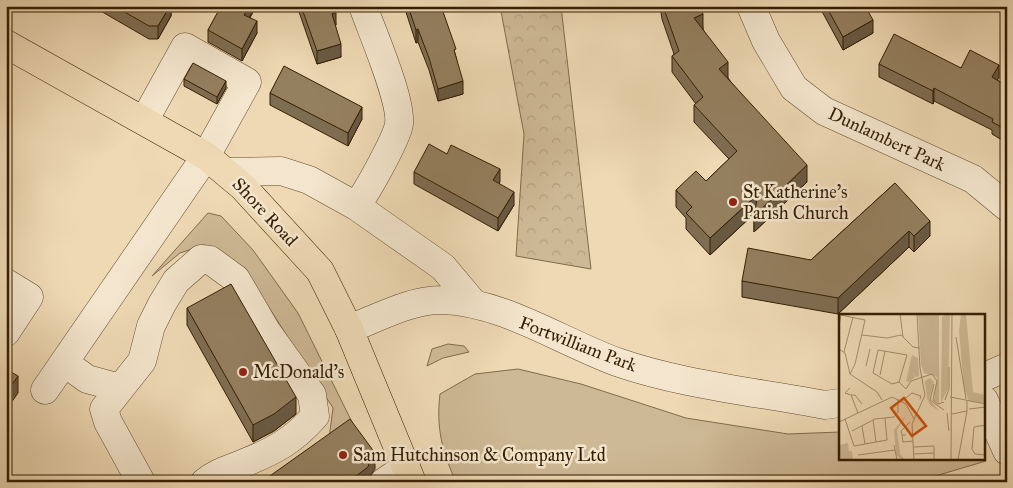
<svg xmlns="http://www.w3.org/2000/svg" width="1013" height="488" viewBox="0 0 1013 488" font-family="'IM FELL Great Primer',serif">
<defs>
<pattern id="forest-crowns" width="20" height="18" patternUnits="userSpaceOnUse" patternTransform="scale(1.25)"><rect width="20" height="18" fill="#ceb996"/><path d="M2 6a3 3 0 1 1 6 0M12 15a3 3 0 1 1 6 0" fill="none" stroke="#b19f80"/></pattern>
</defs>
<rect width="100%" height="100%" fill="#eed9b4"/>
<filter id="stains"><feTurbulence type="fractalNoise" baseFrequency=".004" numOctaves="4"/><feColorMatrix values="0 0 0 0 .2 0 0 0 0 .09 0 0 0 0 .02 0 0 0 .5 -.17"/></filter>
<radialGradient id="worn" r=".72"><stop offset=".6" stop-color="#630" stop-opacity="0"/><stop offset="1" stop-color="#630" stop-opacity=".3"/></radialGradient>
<path fill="#ceb996" stroke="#806c4c" d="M208,213l13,3 32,34 45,63 54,109 -23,16 4,-30 -79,-124 -34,-33 -16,-6 -24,8 -28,23z
M448,344l16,2 5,6 -26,6 -16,8 5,-17z
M518,369l63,15 105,34 102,16 52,-2v27l144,-1 2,3 -71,21h-459c-14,-31 -20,-54 -16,-88l35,-20z"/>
<path fill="url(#forest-crowns)" stroke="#806c4c" d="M500,6h61l30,263 -75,-13 8,-122z"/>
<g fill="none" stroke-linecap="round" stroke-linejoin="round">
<g stroke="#624d2e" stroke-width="29">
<path id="minor" d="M751,6l15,35 28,47 30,23 149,68 34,28
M227,172l54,-1 28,9 47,26 87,61 31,37
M356,206c10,-12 41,-68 43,-82 3,-24 -27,-92 -36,-118
M6,283l23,14 -23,35
M349,329c29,-11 63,-30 94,-29 60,2 119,42 174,62 66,23 140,30 208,43l15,-2
M65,363l22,16 33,9
M984,377l23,-10
M45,390l161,-234 41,-74 -62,-35 -41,74
M984,400l23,51
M141,482l-33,-60 -4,-13 38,-48 9,-35 11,-22 14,-23 25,-22 9,1 26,19 31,53 45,63 3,21c-22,25 -41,35 -71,47 -14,6 -27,9 -39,19
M384,482l22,-15"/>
</g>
<g stroke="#331e02" stroke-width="29">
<path id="major" d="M6,44l200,112 37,31 77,84 29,58 63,153"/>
</g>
<use href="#minor" stroke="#f4e6ce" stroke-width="28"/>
<use href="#major" stroke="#eed9b4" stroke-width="28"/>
</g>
<path fill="#7f6d52" stroke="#331e02" d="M92,6h79v10l-13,23h-9z
M212,6h44l-6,12 7,15 -15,28 -34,-19v-12l11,-19z
M297,6h36l3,19h-1l6,32 -24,7z
M404,6h37l15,51 7,37 -25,7 -9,-31 -11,-28 -2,1z
M660,6h40l3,23 25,49 79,104 -53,50v-18l-44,41 -24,-26v-11l-10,-11v-17l30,-9 23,-22 -35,-37v-17l2,-1 -24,-32v-16l2,-2 -12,-35z
M819,6h46l8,27 -30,17z
M879,64l82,4 38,9 -2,3 10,6v57l-15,-9v-4l-58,-29 -1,3 -54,-27z
M184,79l42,9 -9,16 -33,-18z
M270,93l92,26 -14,27 -78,-41z
M414,172l86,10 -1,1 15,22 -16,26 -84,-47z
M895,183l35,53 -16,16 -5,-5 -71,67 -96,-17v-16l69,-21z
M187,308l109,106 -22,17 -21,11 -66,-117z"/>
<path fill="#685942" stroke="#331e02" d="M170,6h1v10l-13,23v-13z
M250,6h6l-12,21v-12z
M336,12v13l-4,1v-12z
M703,14v17l-9,-13z
M873,20v13l-30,17v-13z
M257,21v12l-15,28v-12z
M418,29v13l-2,1v-13z
M341,44v13l-24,7v-13z
M728,62v17l-9,-10z
M999,65v12l-7,13v-13z
M226,81v7l-9,16v-7z
M463,81v13l-25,7v-12z
M934,88v13l-1,3v-13z
M362,107v12l-14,27v-13z
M807,165v17l-53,50v-16z
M500,169v13l-7,11v-13z
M514,192v13l-16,26v-13z
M758,194v16l-48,45v-17z
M930,221v15l-16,16v-16z
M909,231v16l-71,67v-16z
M18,376v17l-12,17v-17z
M296,397v17l-22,17 -21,11v-17z
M375,453v16l-5,7 -1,6h-21z"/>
<path fill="#947f5f" stroke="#331e02" d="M114,6h56l-12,20h-9z
M221,6h29l-6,9 13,6 -15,28 -34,-19z
M301,6h32l3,6 -4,2 9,30 -24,7z
M408,6h33l15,43 -2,1 9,31 -25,8 -9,-31 -11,-29 -2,1z
M663,6h37l3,8 -9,4 34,44 -9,7 88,96 -53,51 4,-22 -48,44 -24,-25 6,-6 -16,-17 20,-19 10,10 31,-30 -43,-46 9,-8 -31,-41 7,-5z
M826,6h39l8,14 -30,17z
M894,34l67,34 9,-18 29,15 -7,12 15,9v44l-15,-8 1,-3 -59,-31 -1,3 -54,-27z
M193,63l33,18 -9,16 -33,-18z
M284,66l78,41 -14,26 -78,-40z
M429,144l18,10 4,-9 49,24 -7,11 21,12 -16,26 -84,-46z
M895,183l35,38 -16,15 -5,-5 -71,67 -96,-17 6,-33 63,12z
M231,284l65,113 -22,17 -21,11 -66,-117z
M6,369l12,7 -12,17z
M350,419l25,34 -5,7 -2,7 -20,15h-78l-3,-4z"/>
<g fill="#8f2418" stroke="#f4e6ce" stroke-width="2">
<circle cx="733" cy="202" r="5"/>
<circle cx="243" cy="372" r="5"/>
<circle cx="343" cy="455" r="5"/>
</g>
<g text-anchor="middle" stroke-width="5" stroke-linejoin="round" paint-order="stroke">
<g font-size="18" fill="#331e02" stroke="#f4e6ce">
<text transform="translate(887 139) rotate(25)" y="6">Dunlambert Park</text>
<text transform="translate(265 212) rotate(47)" y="6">Shore Road</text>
<text transform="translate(578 344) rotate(21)" y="6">Fortwilliam Park</text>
</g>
<g font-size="18" fill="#331e02" stroke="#f4e6ce" text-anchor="start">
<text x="743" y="198">St Katherine's<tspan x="743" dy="21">Parish Church</tspan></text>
<text x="253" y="378">McDonald's</text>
<text x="353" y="461">Sam Hutchinson &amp; Company Ltd</text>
</g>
</g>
<g transform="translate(839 314)">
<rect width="146" height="146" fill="#eed9b4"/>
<path d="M73,41l6,3 1,18 -3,1 -3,-5 2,5 -6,5 -3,-1zM9,129l1,8h3l1,9h-14v-15z" fill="#ceb996"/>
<path d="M79,0h21v89l-5,-2 3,-24 -13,-4 -3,-9zM107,0h4l-2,75 -7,13 1,-85zM122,0h5l7,78 12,3v8l-16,-2 -5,-12 -5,-58zM91,64l4,4 -5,17 10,12 -9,-6 -3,-7 -2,-17zM68,100l-10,16 3,24 5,6h-4l-5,-6 -2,-24z" fill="#ceb996"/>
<path fill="none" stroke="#a38e6d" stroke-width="1" d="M61,0l3,23M0,12l2,-11 24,5 -10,44 -5,10M23,21l25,3 14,-3 12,12 7,1M117,23l10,62M0,35l6,4 5,21 27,18 5,8M39,36l29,5 -8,27 -7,2 -19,-11zM5,38l9,-35M27,52l4,-17M41,61l5,-24M60,68l7,7 5,-8 21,-7 5,7 -4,19 5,4 6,-2M95,70l-4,16 14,10M11,74l-5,5 6,2 7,18M12,81h4l7,9M111,83l36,7M106,86l4,-11v-22M63,87l10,-8 9,3 -1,3M130,95l17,-2M108,99l2,18M113,100l15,-3v-10M6,105l9,27 33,-6 -2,-22M34,106l3,22M0,108l53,-25 14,7 8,15M147,111l-12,2 -2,22 3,5 11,1M23,112l3,18M13,117l23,-12 19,-2 4,-5v-13M63,121l1,7 10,-1M67,121h-4l-1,-4 9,-9M55,131l3,15M75,133l20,-1v14M75,140l20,-1M19,141l37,-5M75,146l-2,-36 13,-29 -5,-27 -3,-54M112,146l1,-146M119,146l9,-49"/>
<path fill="#cd500a" fill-opacity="0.15" stroke="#cd500a" stroke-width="2.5" d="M65,84l22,28 -14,10 -21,-28z"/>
<rect width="146" height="146" fill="none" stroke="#331e02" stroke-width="2.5"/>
</g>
<rect width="1013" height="488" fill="none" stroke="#eed9b4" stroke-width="25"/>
<rect x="8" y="8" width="998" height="473" fill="none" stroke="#331e02" stroke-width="2.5"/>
<rect x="12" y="12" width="988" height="463" fill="none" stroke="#331e02"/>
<rect width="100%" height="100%" filter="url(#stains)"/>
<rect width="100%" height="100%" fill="url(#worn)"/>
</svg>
